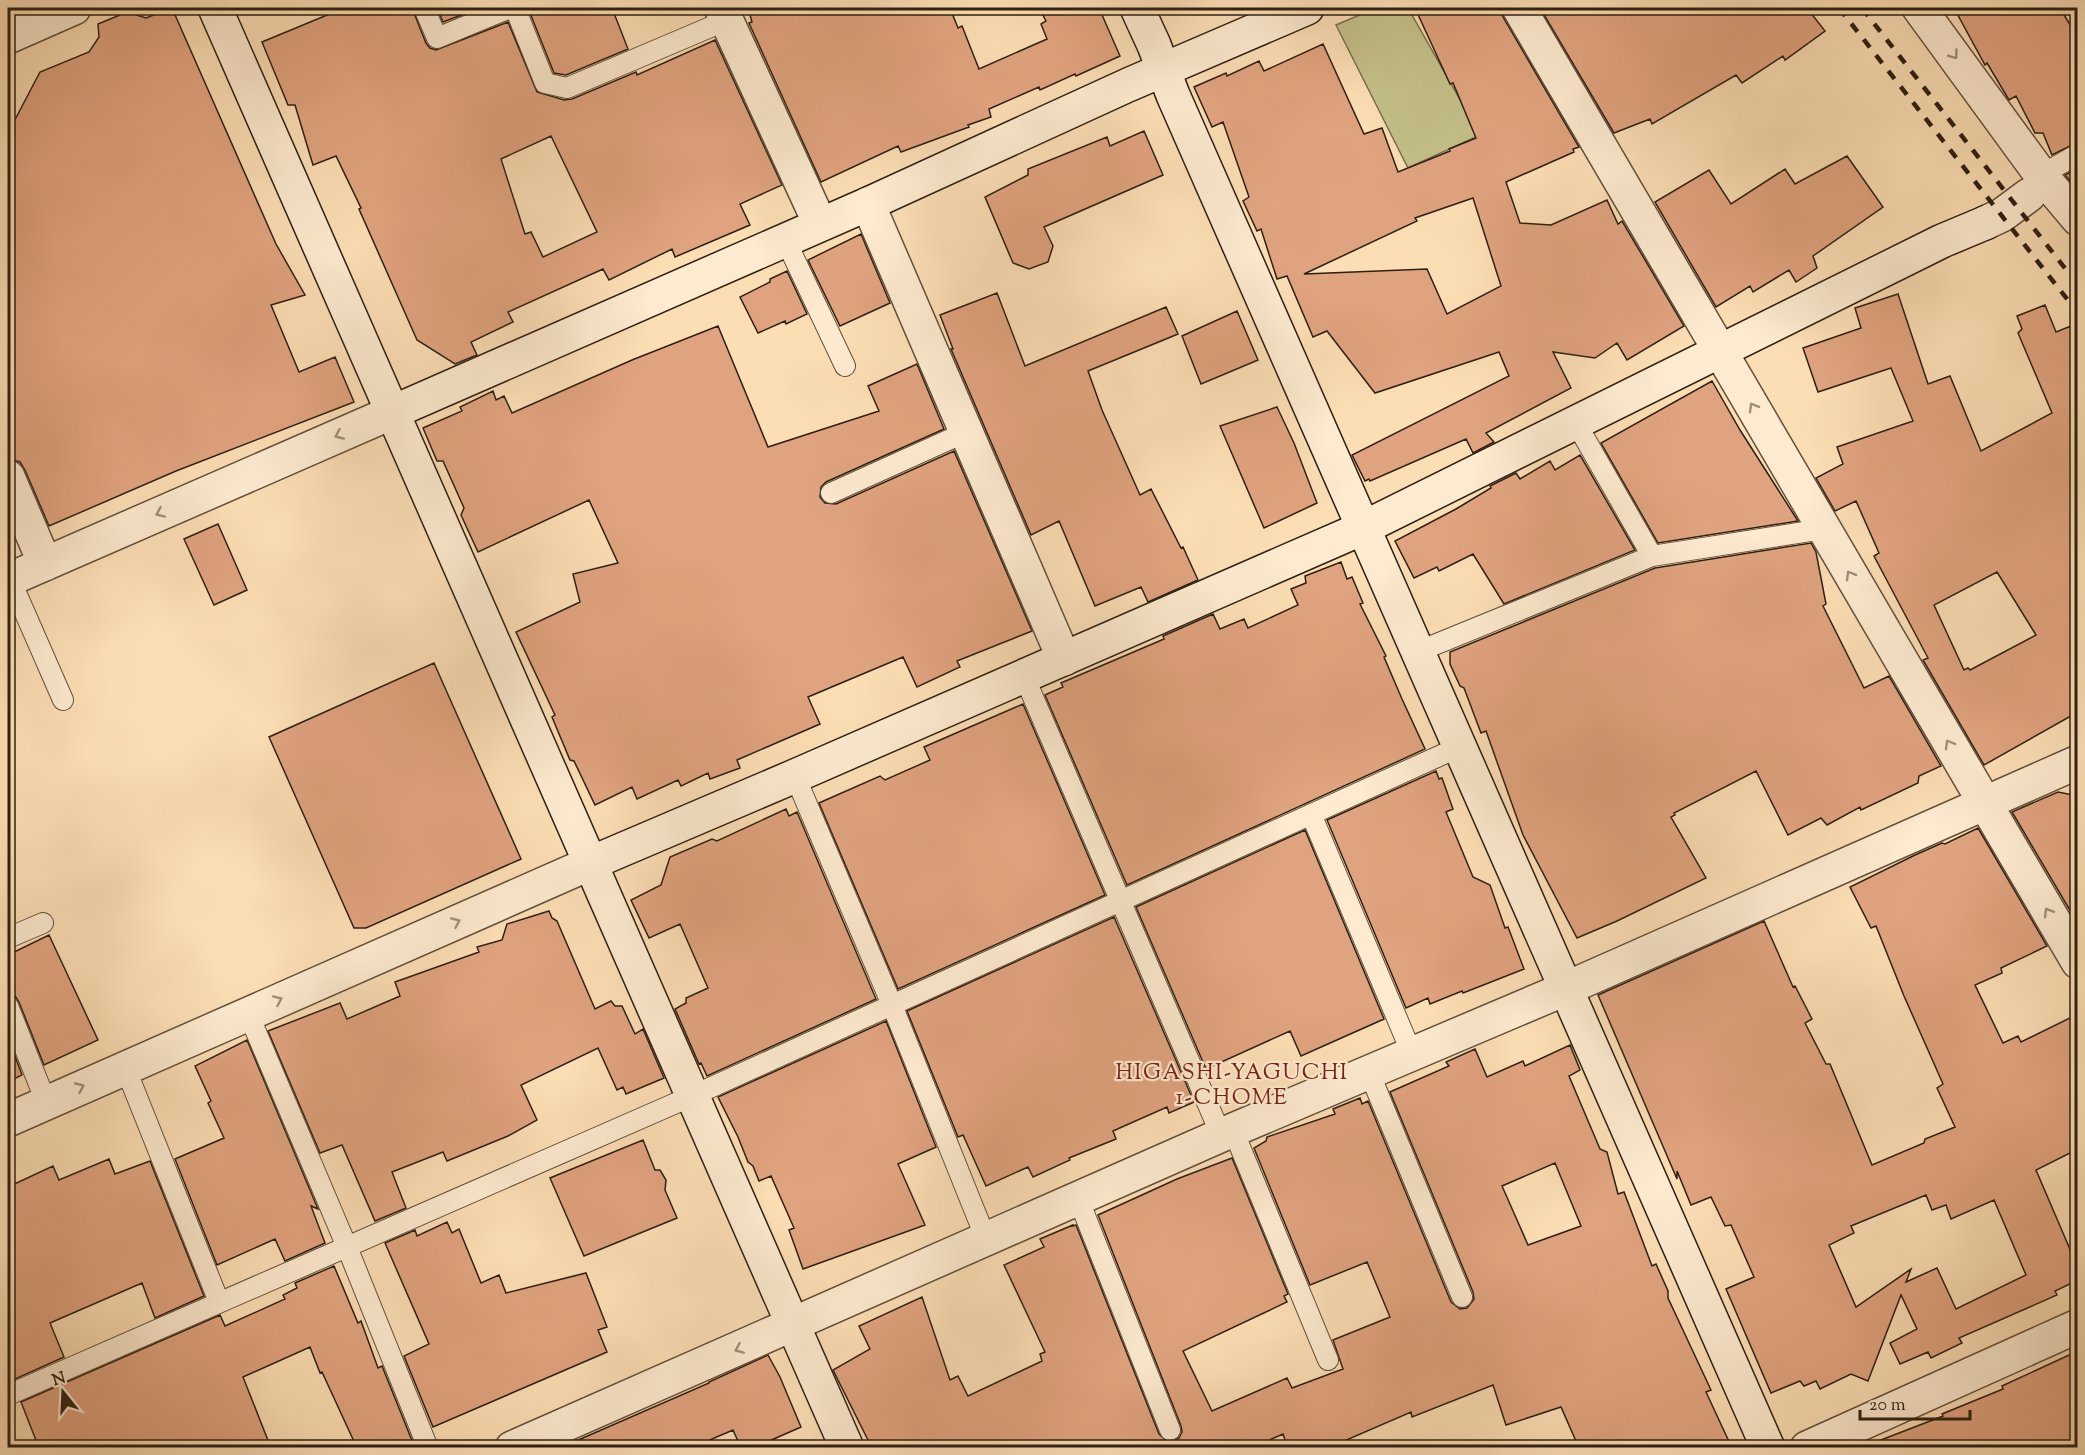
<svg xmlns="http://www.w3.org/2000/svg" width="2085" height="1455" viewBox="0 0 2085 1455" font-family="'Sorts Mill Goudy',serif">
<rect width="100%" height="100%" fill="#fcdeb5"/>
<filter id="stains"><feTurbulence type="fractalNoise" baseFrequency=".00333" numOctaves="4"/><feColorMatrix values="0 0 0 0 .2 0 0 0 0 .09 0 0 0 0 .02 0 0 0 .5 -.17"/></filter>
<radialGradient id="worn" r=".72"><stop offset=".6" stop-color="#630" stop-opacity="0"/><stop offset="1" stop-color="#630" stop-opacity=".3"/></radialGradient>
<path fill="#c4c08a" stroke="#78704e" stroke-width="1.5" d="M1376,8h32l72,127 -72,33 -72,-143z"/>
<path fill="#e0a37f" stroke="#2d2012" stroke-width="1.5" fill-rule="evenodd" d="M172,8l104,236 29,51 -34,10 28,67 36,-15 19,45 -178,69 -127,55 -24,-56 -5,-8 -7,-2 -5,-15v-312l32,-61 49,-20 10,-15 -1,-13 29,-12 19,6z
M344,8h68l14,35 4,5 6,2 72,-28 29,70 27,8 8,-1 64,-27 1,3 78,-35 67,145 -42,19 10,21 -75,32 -3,-8 -63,31 -6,-11 -95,43 5,10 -42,20 6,13 -22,9 -38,-24 -58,-131 2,-1 -25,-52 -23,9 -18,-60h-7l-26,-63zM551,136l46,96 -54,25 -12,-25 -6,2 -24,-75z
M437,8h43l-37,14z
M528,8h84l16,41 -62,26 -12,-2z
M748,8h202l8,20 4,-2 17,43 68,-30 -6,-15 5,-3 -7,-13h60l21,48 -44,20 -1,-2 -35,16 -1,-3 -50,22 2,8 -23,8 1,2 -68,25 -3,-6 -77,36 -72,-159 3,-1z
M1415,8h85l3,9 76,130 -6,2 1,3 -68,30 14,41 31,2 56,-25 11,24 4,-3 62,105 -57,34 -10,-17 -22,15 -42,-6 18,36 -85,45 8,9 -21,11 -7,-14 -96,42 -1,-2 -4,2 -13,-26 157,-79 -10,-24 -124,41 -48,-62 -14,6 -26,-61 -10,3 -16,-50 -4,2 -14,-30 6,-4 -26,-75 -11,5 -18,-40 32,-14 1,3 32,-15 5,10 59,-27 41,90 18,-6 16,44 52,-21 -1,-2 27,-11 -23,-55 -3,1zM1473,198l28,88 -54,28 -20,-45 -123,5 113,-53 -2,-3z
M1540,8h267l18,23 -40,29 -2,-4 -41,27 -6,-8 -84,49 -2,-5 -36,14z
M1954,8h106l18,30v104l-26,13 -9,-22h-8l-19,-37 -7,4 -22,-37 -2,2z
M1144,131l19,44 -119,52 9,19 -5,16 -19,7 -16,-6 -28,-66 43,-22v-6l79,-32 3,9z
M1847,156l36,51 -70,49 4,12 -21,14 -7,-12 -36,22 -3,-6 -34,21 -61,-105 54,-32 22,34 54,-35 10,15z
M2078,168v21l-13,-14z
M861,234l29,69 -50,23 -32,-66z
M787,271l20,43 -21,10 -1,-3 -27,12 -18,-36 30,-15v-3z
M997,293l28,73 141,-59 12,27 -90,37 14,39 38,85 11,-6 30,59 2,-1 15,33 -50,22 -7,-15 -46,19 -36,-85 -28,14 -80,-186h2l-13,-34z
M1898,294l30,90 22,-8 31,75 71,-38 -34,-80 4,-4 -5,-13 28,-11 11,27 15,-6 7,17v369l-94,53 -61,-105 5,-2 -54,-102 5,-3 -23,-52 -21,10 -19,-33 27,-14 -6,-17 76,-26 -22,-53 -73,24 -15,-44 58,-20 -6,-20zM1997,572l39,63 -66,35 -2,-2 -4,2 -30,-65z
M1237,311l21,49 -57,24 -19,-48z
M718,326l50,121 111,-36 -11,-25 49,-22 27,65 -118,53 -5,5 -1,10 5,6 11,1 118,-53 78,180 -75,30 3,6 -43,20 -14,-30 -95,40 12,27 -83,36 3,8 -30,11 -2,-6 -27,13 -3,-6 -41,19 -5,-12 -37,18 -21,-44 -4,-1 -18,-43 3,-2 -39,-83 64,-30 -7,-28 45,-11 -29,-63 -111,52 -17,-37 3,-7 -21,-47h-6l-14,-33 39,-17 -2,-4 33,-16 3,9 8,-4 8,17 120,-53z
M1712,381l28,49 58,91 -140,22 -57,-100z
M1277,407l17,36 23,60 -53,25 -44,-102z
M1580,455l55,95 -131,54 -31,-50 -34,17 -2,-4 -23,11 -19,-37 61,-32 35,-21 -1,-2 26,-13 4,6 30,-18 5,9z
M218,524l29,66 -33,15 -30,-66z
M1811,543l5,9 10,52 -3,2 41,82 25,-12 52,90 -22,10 -1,7 -57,27 -1,-3 -33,18 -6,-7 -33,17 -32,-64 -82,42 1,2 -4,2 35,61 -89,43 -40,17 -54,-103 -37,-104 -5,2 -17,-45 -4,-2 -10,-22v-12l205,-84z
M1341,562l6,17 5,-2 11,26 -3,1 26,52 -2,1 18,42 23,50 -298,136 -82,-190 18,-8 -2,-4 103,-44 -1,-3 50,-22 7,15 24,-10 4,9 50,-23 -7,-16 15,-6 -1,-7z
M434,663l87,196 -155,69h-12l-85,-191z
M1023,704l82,191 -207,94 -79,-186 61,-27 5,4 45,-20 -6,-13z
M1436,771l3,8 3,-1 11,31 -7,3 27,65 17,8 15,43 3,-1 16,42 -61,24 -1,-2 -32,13 -2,-6 -22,10 -79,-188z
M2058,792l20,4v128l-66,-112z
M786,809l3,7 8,-4 79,187 -169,77 -6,-13 -2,1 -24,-55 11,-6v-5l22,-10 -28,-64 -31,14 -18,-38 30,-15 9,-28 42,-18 5,2z
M1978,828l69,118 -46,22 1,5 -27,12 28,58 15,-7 3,6 57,-28v135l-42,21 42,98v12l-23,11 2,4 -98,43 3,5 -31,15 -3,-6 -28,12 -10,-21 27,-14 -16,-34 -33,86 -17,-7 -31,15 -4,-8 -12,5 -4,-5 -29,12 -45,-104 28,-12 -23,-52 -6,1 -14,-29 -20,8 -14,-34v8l-79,-184 166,-74 29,66 2,-1 17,33 -7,4 21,41h4l42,101 52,-22 1,-4 30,-12 -18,-39 6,-4 -39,-88 -28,-70 -5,2 -21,-41 65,-32 27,-12 3,1zM1926,1195l6,15 14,-5 5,14 43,-19 32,75 -70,34 -19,-41 -31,14 5,-13 -55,38 -27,-62 25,-12 -3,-7z
M1305,830l79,189 -83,37 -11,-25 -84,38 -70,-162z
M549,911l3,7 5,3 38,88 16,-8 4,5h7l13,28 8,-5 21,49 -38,16 -3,-7 -6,3 -19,-42 -77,37 16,35 -29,16 -61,25 -4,-9 -51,20 14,36 -31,13 -33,-76 -22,8 -52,-122 72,-28 7,16 53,-23 -5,-14 84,-30 -2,-5 25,-7 5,-16z
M1114,917l80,185 -25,11 -2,-6 -54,24 3,8 -47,19 1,2 -37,17 -5,-10 -42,19 -23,-51 -5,2 -51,-126z
M49,935l49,105 -54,25 -25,-63 -4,-6 -7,-2v-39z
M886,1021l50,126 -38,17 27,61 -122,44 -14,-39 5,-2 -23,-52 -12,5 -6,-15 -5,-4 -10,-25 -20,-40z
M8,1037l14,38 -14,7z
M247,1040l71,169 -7,-3 14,37 -40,18 -10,-22 -58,26 -42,-106 49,-21 -16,-35 3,-2 -16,-35z
M1570,1045l10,25 -11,6 31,73 7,3 11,42 6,-2 28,74 4,-2 12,27v7l43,92 -5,2 26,56h-153l-18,-41 -55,18 -13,-40 -81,32 -1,-5 -83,36h-40l-5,-14 -32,14h-379l-39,-78 37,-21 -11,-23 63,-29 28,83 8,-4 10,20 74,-35 -2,-7 5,-2 -41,-87 40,-18 -4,-8 33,-14v1l3,-1 83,209 9,8 6,-1 5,-3 3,-6 -1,-6 -83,-211 79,-36 55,-21 56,136 -4,2 3,6 -104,49 29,60 75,-33 5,10 51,-19 -10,-29 57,-23 -23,-55 -57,23 -56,-137 12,-7 1,-4 68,-23 -2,-5 27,-11 2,6 6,-3 83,201 9,7 7,-1 7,-9 -1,-7 -83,-200 59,-26 -3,-4 29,-13 12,28 36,-16 2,5zM1555,1163l26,63 -53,19 -26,-59z
M643,1140l12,30h5l6,10 -1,10 12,28 -93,38 -34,-78z
M109,1159l6,15 35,-13 54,135 -49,22 -13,-35 -92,40 14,34 -51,23 -5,-13v-180l45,-21 6,14z
M447,1222l5,11 7,-4 22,54 18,-8 7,18 80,-20 21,54 -9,3 9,22 -174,75 -29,-71 25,-12 -44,-101 30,-13 2,6z
M334,1266l24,57 3,-2 17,47 4,-2 33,82h-58l-35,-76 -2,1 -10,-26 -67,30 28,71h-232l-18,-46 199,-87 5,11 60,-27 -2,-4 14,-7 -2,-5z
M2078,1351v97h-209l-1,-3 75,-29 -1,-2 61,-25 -1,-3z
M768,1355l12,22 21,50 -48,21h-12l-8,-18 -42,18h-131l149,-65v-1z"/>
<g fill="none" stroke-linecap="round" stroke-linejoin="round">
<g stroke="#61503b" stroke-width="22">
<path id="lane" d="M424,8l13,30 73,-30
M515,8l30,75 22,5 160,-68
M2036,183l5,-8 37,-21
M785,239l60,127
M1576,423l76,133
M831,493l135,-61
M10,579l53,121
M1417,652l235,-96 171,-27
M1024,676l197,459
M795,776l97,229 94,234
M1311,814l101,240
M8,938l35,-15
M8,1006l38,96
M248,1013l99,234 81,201
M125,1067l94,235
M1369,1072l93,225
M1233,1130l95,230
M1078,1198l92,232
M8,1395l684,-299 767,-349"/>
</g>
<g stroke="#61503b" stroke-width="36">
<path id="street" d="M721,8l99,216
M1519,8l559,954
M1919,8l122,167 37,44
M8,37l66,-29
M868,204l196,455
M1985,223l17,-8 27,-20
M8,477l37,87
M8,580l385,-168
M8,1120l583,-257
M512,1448l721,-318 332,-141 513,-227
M1807,1448l271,-122"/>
</g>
<g stroke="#2d2012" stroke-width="36">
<path id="secondary" d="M215,8l632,1440
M1137,8l17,37 19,50 595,1353
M393,412l475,-208 260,-119 179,-77
M591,863l204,-87 568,-248 579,-287 43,-18"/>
</g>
<use href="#lane" stroke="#fdeacf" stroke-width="20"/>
<use href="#street" stroke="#fdeacf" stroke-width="33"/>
<use href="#secondary" stroke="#fdeacf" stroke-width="33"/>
<path stroke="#2d2012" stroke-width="4.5" stroke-dasharray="10 10" stroke-linecap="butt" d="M1839,8l239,305
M1862,8l216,277"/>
</g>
<defs><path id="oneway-chevron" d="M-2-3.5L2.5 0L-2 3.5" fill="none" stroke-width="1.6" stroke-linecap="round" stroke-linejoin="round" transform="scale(1.5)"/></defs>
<g stroke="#9f8f7a">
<use href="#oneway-chevron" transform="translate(1954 55) rotate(54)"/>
<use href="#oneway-chevron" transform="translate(1753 407) rotate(-120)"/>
<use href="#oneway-chevron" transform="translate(339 435) rotate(156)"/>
<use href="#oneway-chevron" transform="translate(160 513) rotate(156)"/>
<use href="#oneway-chevron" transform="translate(1850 575) rotate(-120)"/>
<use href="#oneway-chevron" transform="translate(1949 744) rotate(-120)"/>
<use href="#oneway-chevron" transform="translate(2048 912) rotate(-121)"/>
<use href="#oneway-chevron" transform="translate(456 922) rotate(-24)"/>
<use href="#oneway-chevron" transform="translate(278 1000) rotate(-24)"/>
<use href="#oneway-chevron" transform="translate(80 1087) rotate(-24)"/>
<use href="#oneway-chevron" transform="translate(739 1349) rotate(156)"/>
</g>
<g text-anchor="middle" stroke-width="4.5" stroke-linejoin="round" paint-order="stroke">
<g font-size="22" letter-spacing="1.5" fill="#7a1f14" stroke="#fdeacf">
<text x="1232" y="1079">HIGASHI-YAGUCHI<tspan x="1232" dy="25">1-CHOME</tspan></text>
</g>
</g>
<rect width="2085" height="1455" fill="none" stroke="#fcdeb5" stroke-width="30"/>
<rect x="9" y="9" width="2067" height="1437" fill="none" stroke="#2d2012" stroke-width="3"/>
<rect x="15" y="15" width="2055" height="1425" fill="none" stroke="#2d2012" stroke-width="1.5"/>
<g transform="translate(63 1392) rotate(342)" stroke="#fdeacf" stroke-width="4.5" paint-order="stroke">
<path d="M0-4.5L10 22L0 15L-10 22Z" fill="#2d2012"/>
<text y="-9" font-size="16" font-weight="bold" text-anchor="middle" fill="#2d2012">N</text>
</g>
<path d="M1860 1410v9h110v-9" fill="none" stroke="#2d2012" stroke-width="3"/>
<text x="1869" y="1410" font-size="18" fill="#2d2012" stroke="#fdeacf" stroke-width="4.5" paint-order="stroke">20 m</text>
<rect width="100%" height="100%" filter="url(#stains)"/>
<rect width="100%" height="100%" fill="url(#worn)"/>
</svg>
